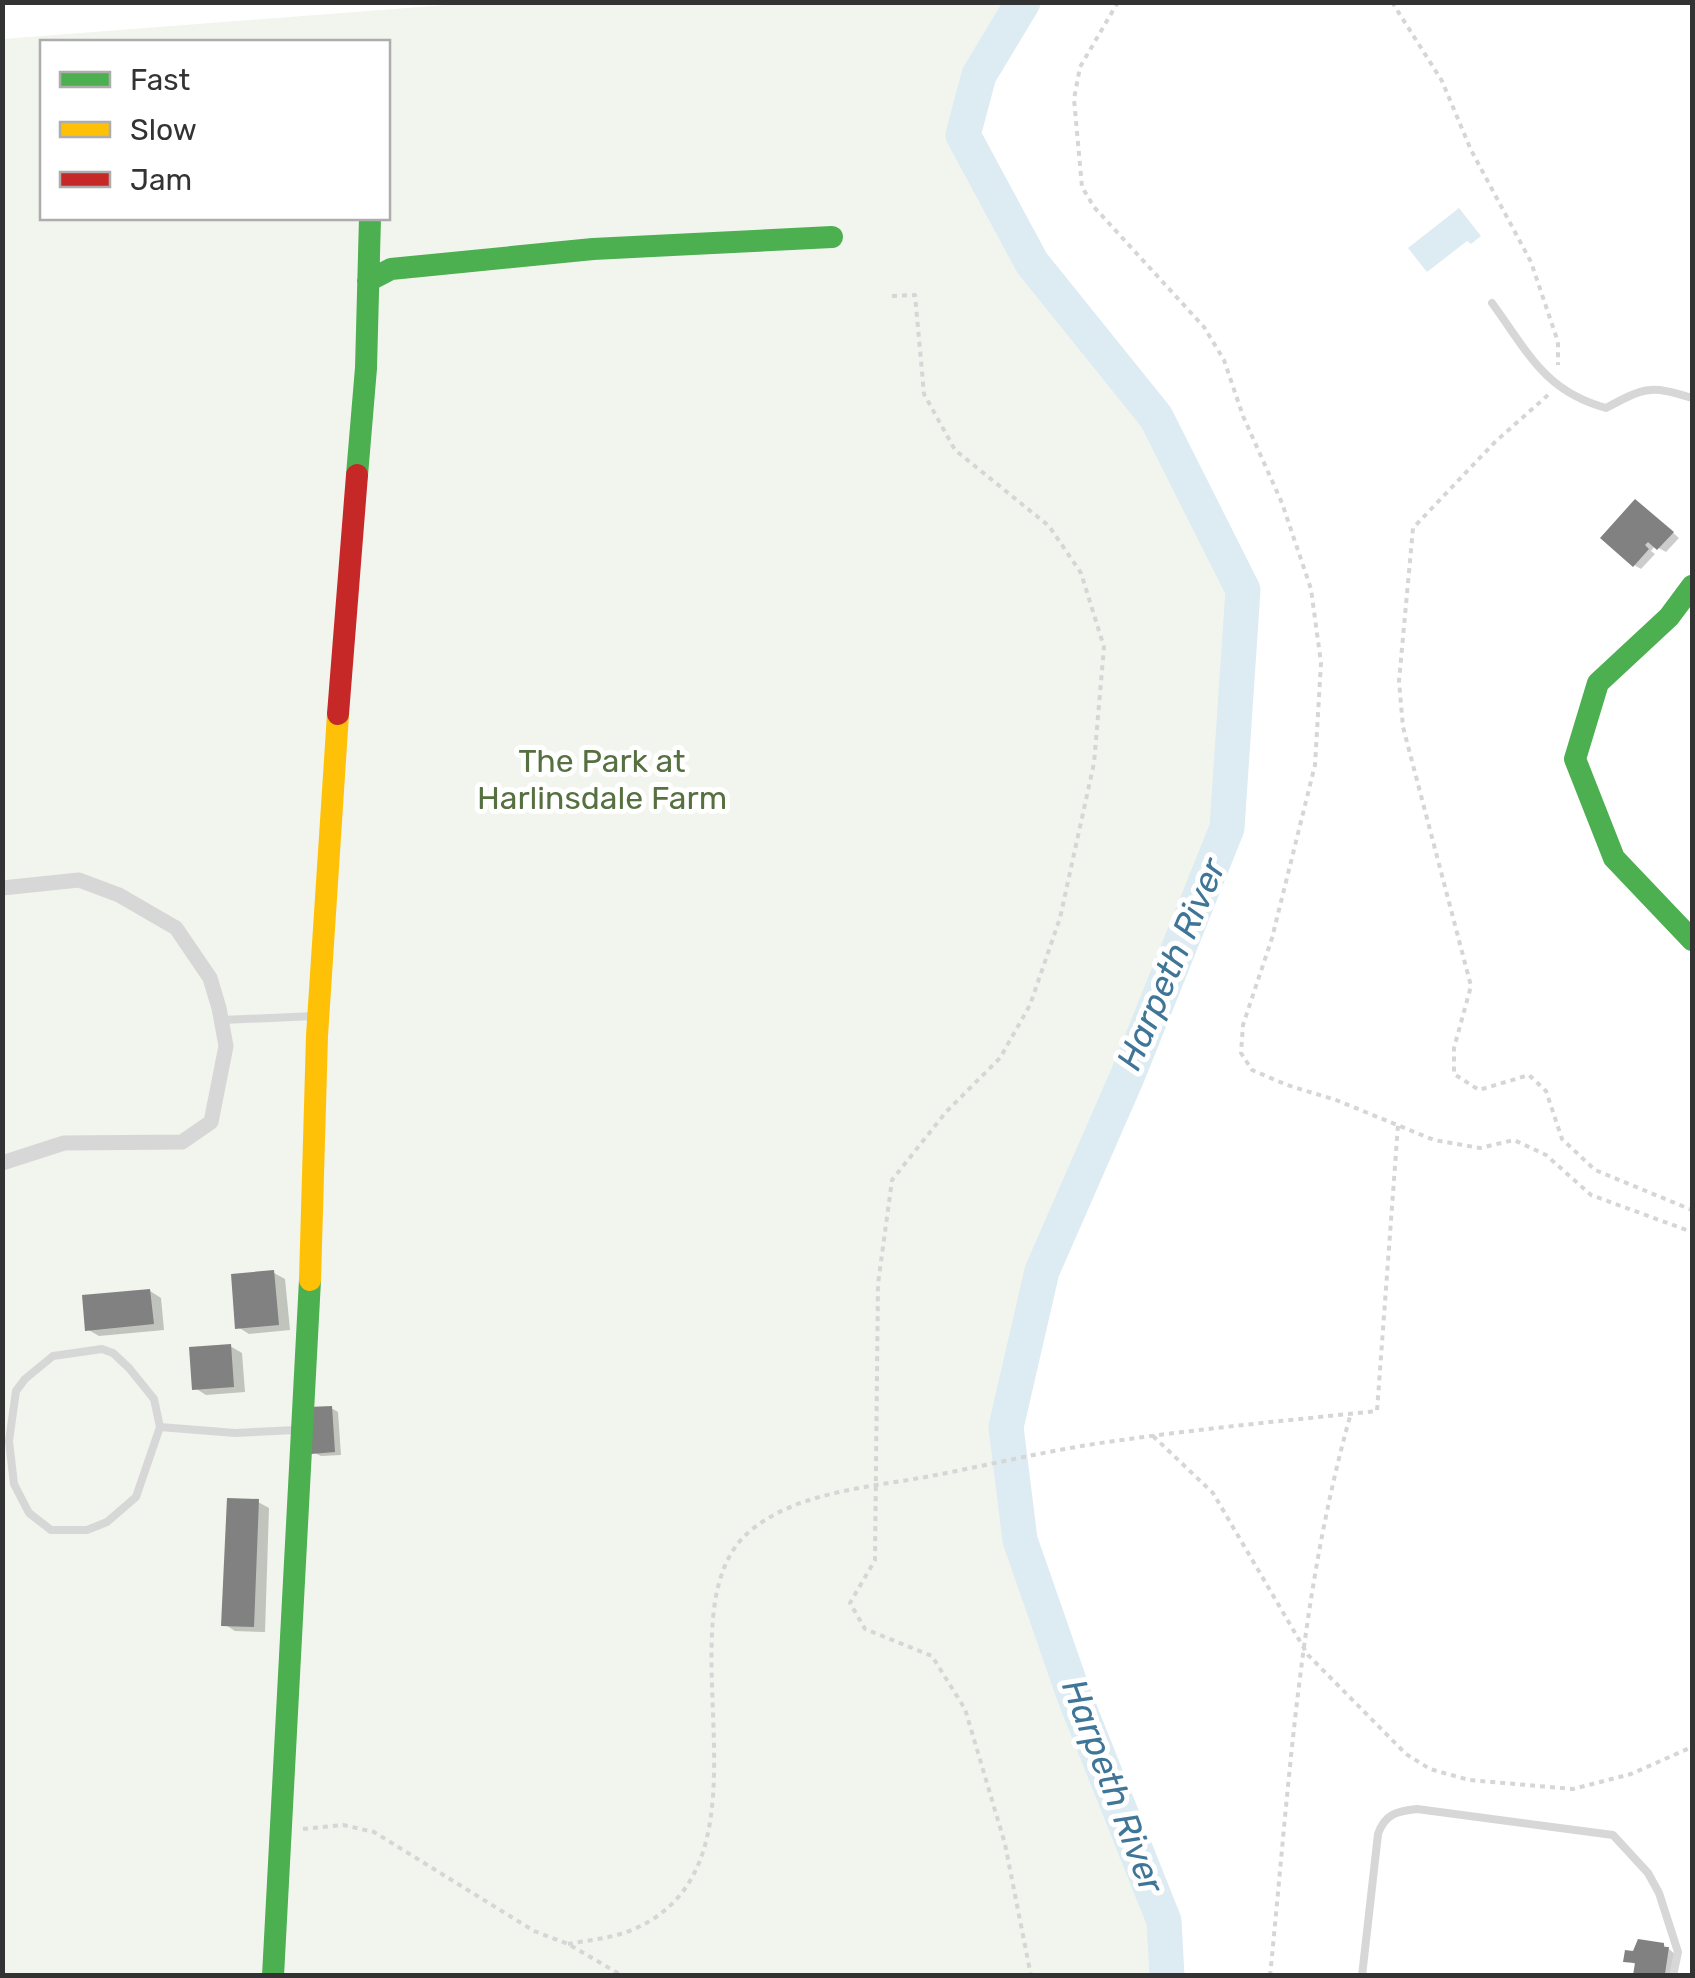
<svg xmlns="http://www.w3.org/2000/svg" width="1695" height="1978" viewBox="0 0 1695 1978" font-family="Rubik,sans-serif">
<rect width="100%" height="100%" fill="#fff"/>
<path fill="#f1f5ed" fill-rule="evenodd" d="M485,2l538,1 -44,72 -16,60 69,128 124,154 87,173 -16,238 -100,249 -85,194 -36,156 14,113 55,158 89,223 3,54 -1164,1v-1937zM42,42h346v176h-346z"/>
<path fill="#ddebf3" d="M1459,208l22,28 -10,8 -4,-3 -40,31 -19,-24z"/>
<path fill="#0003" d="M1643,506l36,32 -13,14 -11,-6 -4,5 4,3 -14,15 -7,-4z
M274,1273l11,6 5,51 -41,4 -11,-7z
M150,1291l11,7 3,32 -65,6 -12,-7z
M230,1346l12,7 3,39 -39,3 -11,-7z
M331,1408l7,4 3,43 -20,1 -8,-4z
M258,1502l11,6 -4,124 -30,-1 -11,-7z
M1664,1945l11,9 -3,22h-32l-4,-3 1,-8 -11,-5z"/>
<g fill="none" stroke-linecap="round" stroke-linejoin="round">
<path stroke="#ddebf3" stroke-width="35" d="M1023,2l-44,73 -16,60 69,128 124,154 87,173 -16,238 -100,249 -85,194 -36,156 14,113 55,158 89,223 3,55"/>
</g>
<path fill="#818181" d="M1635,499l39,33 -17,18 -9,-8 -3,3 4,4 -16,18 -33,-29z
M274,1270l5,55 -44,4 -4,-55z
M150,1289l4,35 -69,7 -3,-36z
M231,1344l3,43 -42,3 -3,-43z
M332,1406l3,46 -24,2 -3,-47z
M227,1498l32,1 -5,128 -33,-1z
M1638,1939l26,4v4h5l-4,27 -32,1 2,-12 -12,-1 2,-12 8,1z"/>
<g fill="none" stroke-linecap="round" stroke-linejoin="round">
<path stroke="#d6d6d6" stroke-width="4" stroke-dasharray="5 5" stroke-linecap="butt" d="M1118,2l-38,65 -6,32 8,88 12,20 110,120 20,33 19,56 39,87 29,86 10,74 -6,102 -43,173 -29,87 -2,28 11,17 35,15 49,15 98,40 46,8 34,-8 32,15 45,40 101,37
M1392,2l50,79 29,69 60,112 27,80v23
M892,296l23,-1 9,99 31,56 94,76 32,47 23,74 -10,116 -34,155 -30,87 -30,53 -54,54 -54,68 -14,104 -3,276 -25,43 15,26 67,27 33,53 40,135 26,132
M1548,395l-53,47 -82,86 -14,153 4,46 68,259 -17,62v26l25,16 50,-15 17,16 16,48 33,31 97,40
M1153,1436l60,57 95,162 98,99 24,15 39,11 104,9 58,-15 61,-27
M303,1829l40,-4 31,7 160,99 34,13 55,32
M568,1944c21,-4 46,-6 66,-15 154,-67 20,-317 116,-398 49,-41 126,-44 186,-56 62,-12 123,-27 186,-35 84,-12 170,-20 255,-29l21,-286
M1270,1976c19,-188 29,-380 81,-563"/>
<path stroke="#d7d7d7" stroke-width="8" d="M1492,303c36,49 52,88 114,105 39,-21 44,-23 86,-10
M223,1020l91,-4
M160,1427l-24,70 -29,25 -20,8h-36l-22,-17 -15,-29 -5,-43 7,-50 9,-12 28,-23 49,-7 11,4 16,15 25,31 6,28 75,6 61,-3
M1362,1976l16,-142c7,-20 19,-23 39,-25l196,26 35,38 11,20 19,59 -5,24"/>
<path stroke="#d7d7d7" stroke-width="15" d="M2,888l77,-8 40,15 57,33 34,50 9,30 7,38 -15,76 -29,20 -118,1 -62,20"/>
<path stroke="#4caf50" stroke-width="22" d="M368,281l23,-12 202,-20 239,-12
M357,475l9,-107 4,-150
M1692,586l-23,31 -71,66 -23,76 39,99 78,82
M273,1976l37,-696"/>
<path stroke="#ffc107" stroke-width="22" d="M310,1280l7,-244 21,-322"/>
<path stroke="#c62828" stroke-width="22" d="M338,714l19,-239"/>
</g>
<g text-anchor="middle" stroke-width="10" stroke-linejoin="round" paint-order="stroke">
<g font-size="32" fill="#56703f" stroke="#fff">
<text x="602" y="772">The Park at<tspan x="602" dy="37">Harlinsdale Farm</tspan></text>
</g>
<g font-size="35" font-style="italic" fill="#3f7597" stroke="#fff">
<text transform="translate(1171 964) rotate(-67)" y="12">Harpeth River</text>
<text transform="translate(1113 1786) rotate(69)" y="12">Harpeth River</text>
</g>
</g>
<rect width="1695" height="1978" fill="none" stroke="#333333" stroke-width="10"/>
<rect x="40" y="40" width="350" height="180" fill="#ffffff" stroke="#adadad" stroke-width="2.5"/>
<rect x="60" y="72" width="50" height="15" fill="#4caf50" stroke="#adadad" stroke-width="2.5"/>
<text x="130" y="90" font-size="30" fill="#333333">Fast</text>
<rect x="60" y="122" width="50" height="15" fill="#ffc107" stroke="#adadad" stroke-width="2.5"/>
<text x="130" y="140" font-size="30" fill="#333333">Slow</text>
<rect x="60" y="172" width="50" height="15" fill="#c62828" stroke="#adadad" stroke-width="2.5"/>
<text x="130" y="190" font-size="30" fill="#333333">Jam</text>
</svg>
